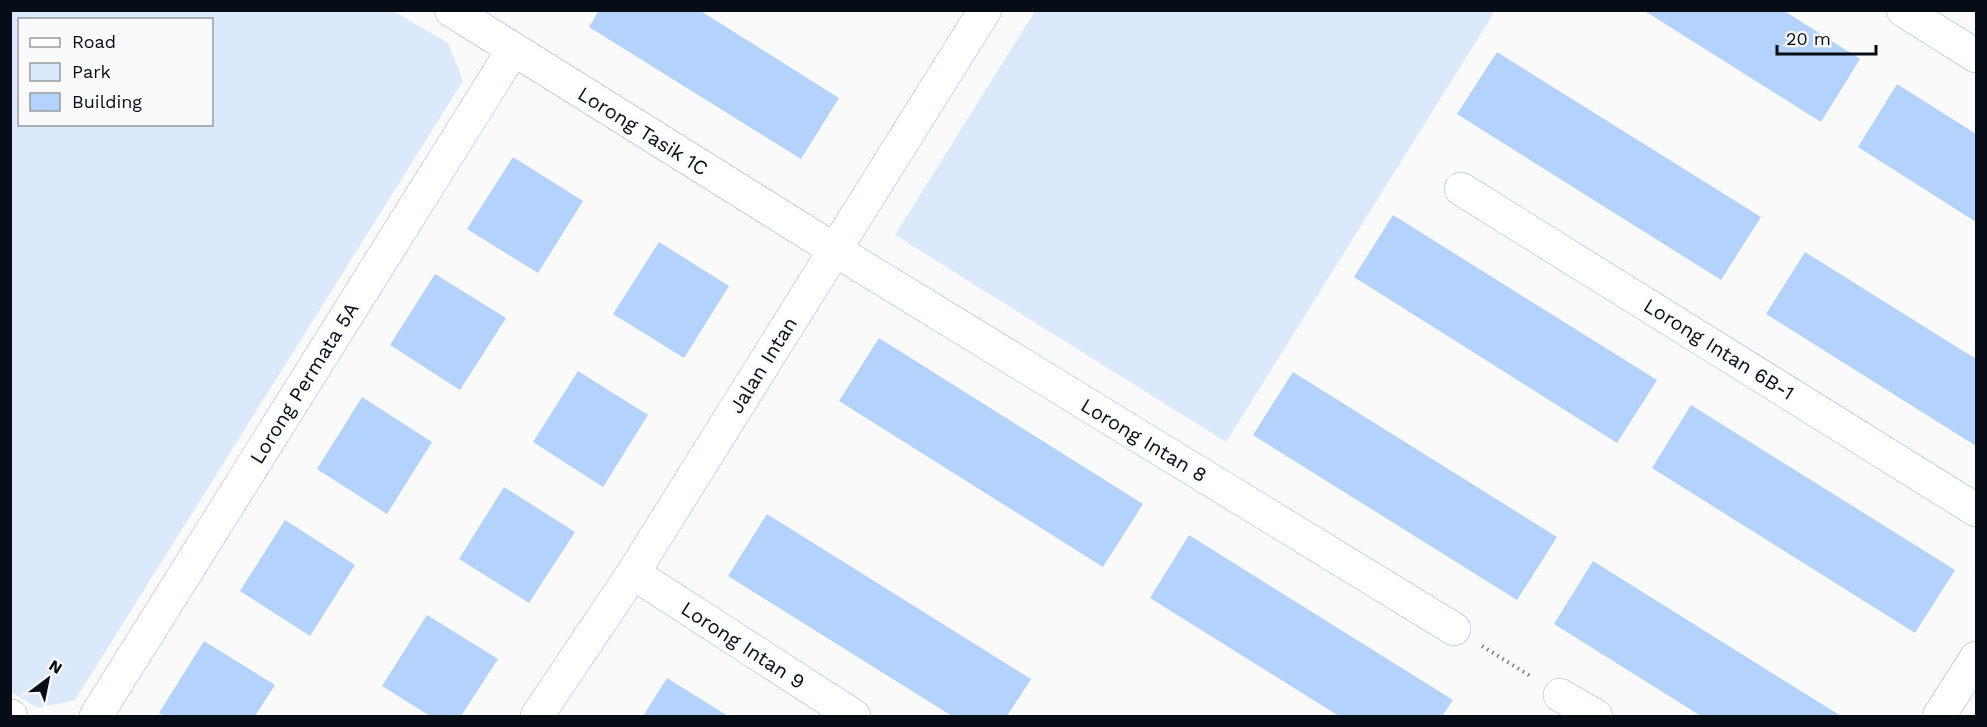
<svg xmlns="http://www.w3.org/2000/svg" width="1987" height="727" viewBox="0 0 1987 727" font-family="'Work Sans',sans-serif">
<rect width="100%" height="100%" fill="#fafafa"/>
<path fill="#dae9fc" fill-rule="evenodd" d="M10,11h383l55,32 15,38 -388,619 -37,8 -28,-17zM20,20h192v104h-192z
M1035,11h460l-269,431 -331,-207z"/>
<path fill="#b3d3fc" d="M599,10h100l140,88 -38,61 -212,-132z
M1643,10h140l77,49 -39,63z
M1497,52l264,165 -40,63 -264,-166z
M1897,84l79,50v88l-118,-75z
M513,157l70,44 -45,72 -71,-44z
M1393,215l264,165 -40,63 -263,-166z
M659,242l70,44 -45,72 -71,-44z
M1805,252l171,107v87l-210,-132z
M435,274l71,44 -46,72 -70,-45z
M879,338l264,166 -40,63 -264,-166z
M578,371l70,44 -45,72 -70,-45z
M1293,372l264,165 -40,63 -264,-165z
M362,397l70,45 -45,72 -70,-45z
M1691,405l264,165 -40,63 -263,-165z
M504,487l71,45 -46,71 -70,-44z
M767,514l264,165 -24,37h-55l-224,-140z
M285,520l70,45 -45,71 -70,-45z
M1189,535l264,165 -11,16h-103l-189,-118z
M1593,561l248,155h-140l-147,-92z
M427,615l71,44 -37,57h-31l-48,-30z
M204,641l71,44 -20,31h-90l-6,-3z
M667,678l61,38h-85z"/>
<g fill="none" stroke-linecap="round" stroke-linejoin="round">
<g stroke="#a1b7d4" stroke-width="34">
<path id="street" d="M451,10l384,240 619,379
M1903,10l73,46
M1461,189l515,321
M633,573l221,143
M1560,695l36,21
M10,716h1
M96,716l417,-666
M537,716l96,-143 352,-563
M1939,716l37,-58"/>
</g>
<path stroke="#7a7e83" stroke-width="4" stroke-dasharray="1.5 4.5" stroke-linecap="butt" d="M1482,646l50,31"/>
<use href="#street" stroke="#fff" stroke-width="33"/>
</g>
<g text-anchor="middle" stroke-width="5" stroke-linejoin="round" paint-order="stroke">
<g font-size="20" fill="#060d17" stroke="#fafafa">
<text transform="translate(643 131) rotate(32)" y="7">Lorong Tasik 1C</text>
<text transform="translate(1719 349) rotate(32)" y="7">Lorong Intan 6B-1</text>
<text transform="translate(763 365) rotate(-58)" y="7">Jalan Intan</text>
<text transform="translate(304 383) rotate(-58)" y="7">Lorong Permata 5A</text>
<text transform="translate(1144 440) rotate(31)" y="7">Lorong Intan 8</text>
<text transform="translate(743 645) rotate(33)" y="7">Lorong Intan 9</text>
</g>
</g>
<rect width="1987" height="727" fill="none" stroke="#060d17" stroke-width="24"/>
<rect x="18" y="18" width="195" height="108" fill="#fafafa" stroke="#989b9f" stroke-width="1.5"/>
<rect x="30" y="38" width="30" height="9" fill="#ffffff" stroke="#989b9f" stroke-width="1.5"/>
<text x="72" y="48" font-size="18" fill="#060d17">Road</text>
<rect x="30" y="63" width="30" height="18" fill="#dae9fc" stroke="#989b9f" stroke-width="1.5"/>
<text x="72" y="78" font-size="18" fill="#060d17">Park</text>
<rect x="30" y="93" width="30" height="18" fill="#b3d3fc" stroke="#989b9f" stroke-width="1.5"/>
<text x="72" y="108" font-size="18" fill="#060d17">Building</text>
<g transform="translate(48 679) rotate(32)" stroke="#fafafa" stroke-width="4.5" paint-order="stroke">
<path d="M0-4.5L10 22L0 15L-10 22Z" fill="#060d17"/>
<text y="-9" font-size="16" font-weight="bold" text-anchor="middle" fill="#060d17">N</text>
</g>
<path d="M1777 45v9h99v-9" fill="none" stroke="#060d17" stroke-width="3"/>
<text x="1786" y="45" font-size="18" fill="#060d17" stroke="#fafafa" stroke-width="4.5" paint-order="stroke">20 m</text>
</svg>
